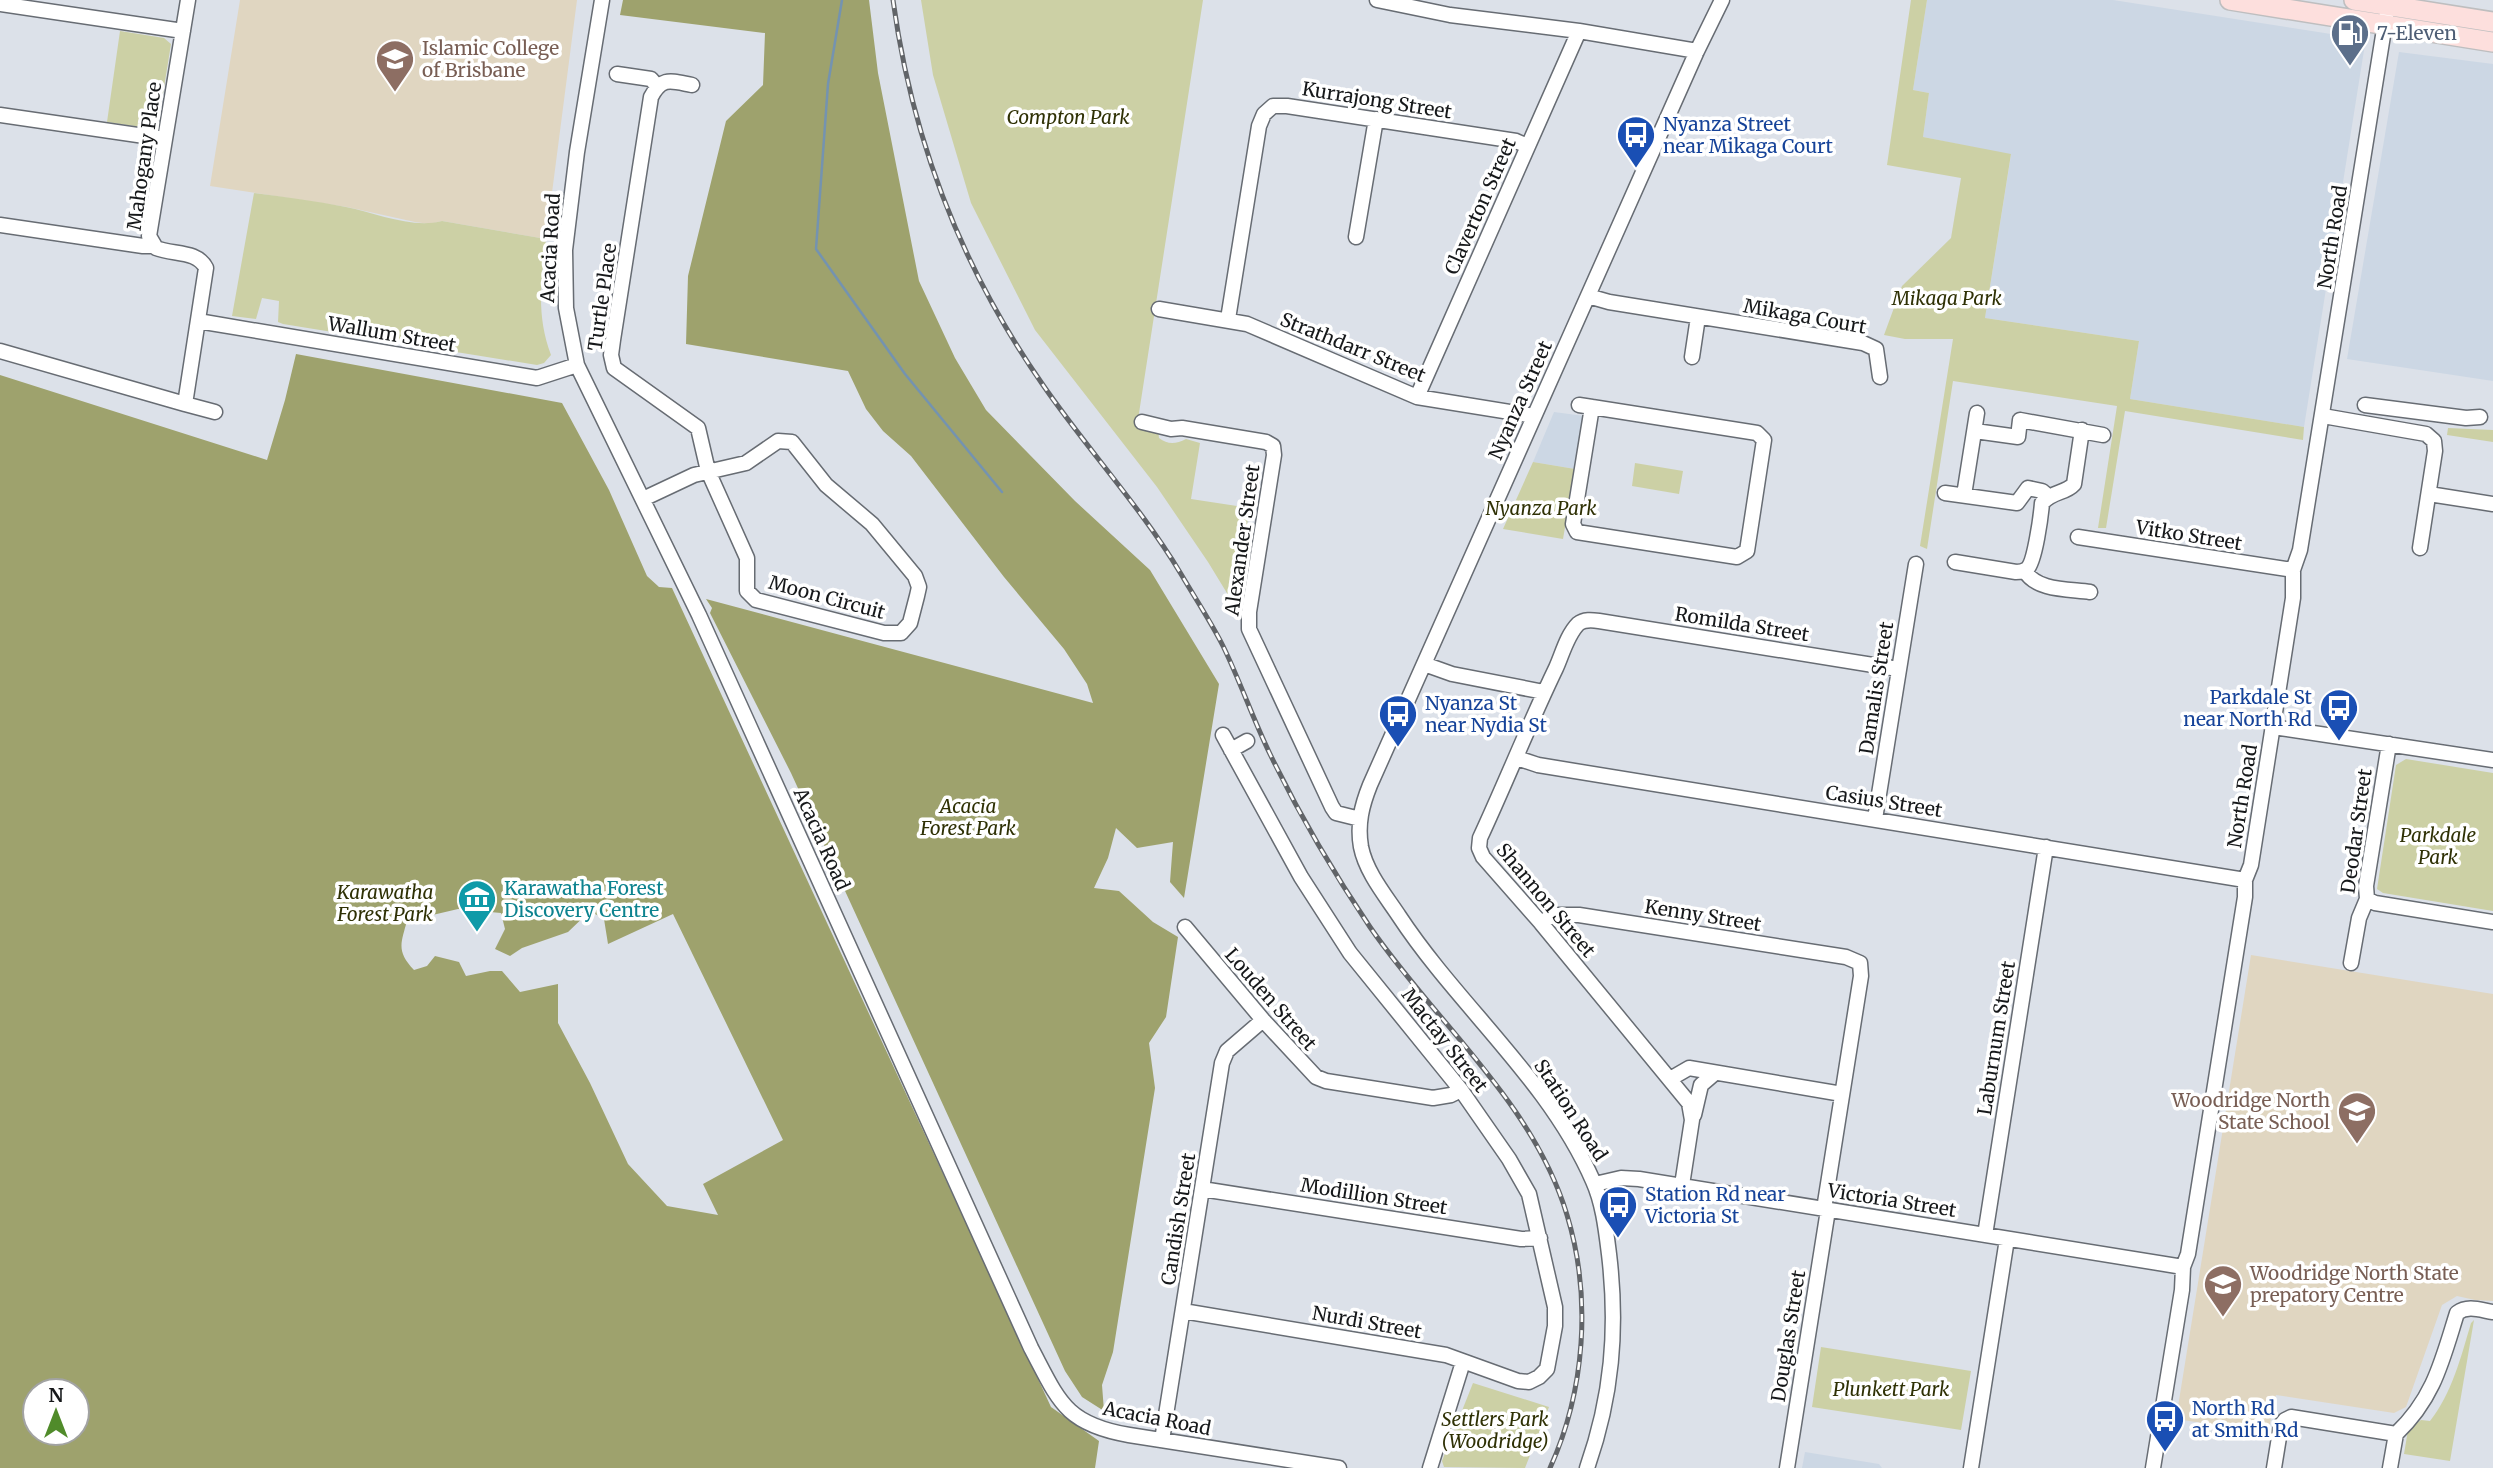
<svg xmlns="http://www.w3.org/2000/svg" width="2493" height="1468" viewBox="0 0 2493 1468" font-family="Merriweather,serif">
<rect width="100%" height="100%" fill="#dce1e9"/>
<path fill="#ccd7e4" d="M1927,0h186l250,39 2,5 -61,383 -174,-28 9,-58 -154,-23 26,-163 -88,-18 6,-44 -16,-3z
M2399,52l94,12v317l-146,-22z
M1554,412l30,4 -9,53 -42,-7z
M1805,1452l74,12 3,4h-80z"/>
<path fill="#e0d6c1" d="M240,0h337l-31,239 -104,-18 -12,3 -15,-2 -68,-15 -137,-21z
M2251,955l242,39v307l-18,-1 -18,-4 -15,9 -36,102 -12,6 -118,-18 -8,38 -92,-14z"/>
<path fill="#ccd0a5" d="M921,0h282l-66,426 21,3 1,9c9,7 17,6 27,1l14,4 -9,56 59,9 -17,95 -25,-41 -51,-75 -122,-157 -64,-127 -38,-128z
M1911,0h16l-14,90 16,3 -6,44 88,17 -26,164 154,23 -9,58 174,28 -1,13 -178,-29 -19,117h-8l19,-122 -164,-25 -26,168 -7,-3 33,-207h-48l-21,-4 18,-49 49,-48 10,-60 -74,-13z
M120,31l44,7 7,6 -13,81 -10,3 -41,-6z
M254,193c31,4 61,8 92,14 30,6 66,22 96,14l104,18c-5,42 -10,76 5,116l-7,8 -7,2 -254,-41 -5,-2 1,-21 -17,-3 -6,21 -24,-3z
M2448,428l45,2v12l-46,-7z
M1533,462l42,7 -12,70 -60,-10z
M1635,463l48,8 -4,23 -47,-8z
M2406,759l87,14v138l-110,-18 -6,-4 19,-124z
M2474,1320l-24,141 -46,-7 4,-24 13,-10 9,1c22,-28 31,-64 41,-98z
M1821,1347l150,24 -10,59 -149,-23z
M1473,1383l76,24 -24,61 -81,-1 -2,-6z"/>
<path fill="#9ea26d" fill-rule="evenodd" d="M623,0h246l9,73 41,208 36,77 31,52 89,91 75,69 69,114 -35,214 -14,-16 3,-40 -36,6 -21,-20 -8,30 -14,30 25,3 34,31 25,15 -12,80 -17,26 6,45 -42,264 -11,33 2,26 -22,-14 -17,-26 -274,-598 -81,-160 2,-5 -6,-9 387,104 -6,-19 -23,-35 -60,-72 -93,-121 -28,-25 -17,-22 -18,-38 -162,-27 2,-68 38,-155 37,-36 2,-52 -145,-18z
M296,354l266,49 47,87 38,86 12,11 13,1 379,819 48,34 -4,27h-1095v-1093l267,85 18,-60zM458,909l43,4 4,16 -10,20 15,7 12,-8 46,-16 22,-21 14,8 4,25 65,-30 110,226 -80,44 15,31 -51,-9 -39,-42 -38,-81 -32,-60v-39l-38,8 -18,-21h-12l-24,5 -7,-14 -24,-6 -8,10 -13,4c-18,-19 -13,-27 -7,-49zM35,1391h42v42h-42z"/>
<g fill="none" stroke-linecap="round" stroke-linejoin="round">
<path stroke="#7493b0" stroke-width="2.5" d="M842,0l-14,84 -12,165 89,125 97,118"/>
<g stroke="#676c73" stroke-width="17">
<path id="minor" d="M602,0l-25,152 -12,98 1,58 11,57 122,250 332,733c28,53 34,76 98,87l210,33
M1377,0l73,15 129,16 118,20
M0,4l183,27
M617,74l34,5 6,7
M0,115l165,24
M0,225l143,21h10
M1356,237l20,-118
M1588,296l21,6 254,41 13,6 4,28
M1159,309l88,15 170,73 117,19
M1228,319l31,-193 5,-12 9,-8h14l229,35 11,5
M198,321l339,57 40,-13
M0,351l185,53 21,-136c-9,-18 -33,-13 -50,-20l-7,-12 39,-236
M1692,357l6,-40
M1417,397l162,-366
M185,404l30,8
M1579,405l13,2 165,26 7,7 -17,111 -10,6 -160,-25 -4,-8 19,-117
M2365,405l101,13 14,-1
M2323,416l103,18 8,7 1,10 -15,97
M1142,422l29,7 11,-1 84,14 7,4 1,9 -25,157v17l83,178 4,6 24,6
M1975,431l43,6 2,-17 83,15
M1945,493l72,10 11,-15 14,3 6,5
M2429,494l64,10
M1964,495l13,-82
M643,499l51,-24 52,-12 32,-22 14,1 34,43 46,39 43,52 4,11 -2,9 -7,27 -9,10h-17l-128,-33 -9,-9v-33l-39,-87 -10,-43 -84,-60 -3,-13 2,-15 38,-243c11,-21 20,-16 41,-12
M2078,537l215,33
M1955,562l61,10c4,0 8,-1 11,-3 8,-7 14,-54 15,-66 12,-13 23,-9 32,-19l8,-54
M2025,571c11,20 45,18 65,21
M1424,664l28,10 92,18
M2273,727l220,33
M1231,750l16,-9
M1517,758l21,7 707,115
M1875,819l41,-255
M2367,899l8,4 118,19
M1541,923l12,-8h26l267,42 14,6 1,13 -37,233
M1185,927l78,93 53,57 10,4 107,17 18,-3 10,-5
M2351,963l8,-45 8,-19 -1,-13 23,-142
M1670,1079l19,-11 153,26
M1694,1115l7,-30 14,-12
M1595,1184l26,-6 18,1 544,88
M1682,1185l10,-65 -3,-17 -148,-180 -58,-66 -4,-9 1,-10c26,-56 49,-114 76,-170 6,-13 11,-33 22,-44 6,-5 14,-4 21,-3l299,48
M1202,1189l319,50 19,-1
M1985,1235l61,-388
M1183,1311l263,44 72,26 11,1 10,-5 8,-8 8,-43v-19l-26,-113 -20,-35 -48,-69 -111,-137 -49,-76 -78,-142
M2396,1434c38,-36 46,-73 61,-121 11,-8 23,-3 36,-1
M1162,1440l60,-377 5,-12 36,-31
M1430,1468l33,-106
M1587,1468c25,-71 31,-139 22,-214 -3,-24 -6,-51 -16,-73 -44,-101 -134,-174 -194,-265 -14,-21 -33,-44 -38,-69 -4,-23 1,-42 9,-62l327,-734 25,-51
M1787,1468l41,-258
M1971,1468l36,-229
M2153,1468l29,-178 1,-23 5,-13 57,-357v-17l6,-15 42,-267v-28l7,-20 86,-533
M2274,1468l7,-43 4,-5 6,-3 105,17
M2390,1468l6,-34"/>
</g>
<g stroke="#bebebf" stroke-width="22">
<path id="major" d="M2230,0l263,42
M2354,0l139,22"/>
</g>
<use href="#minor" stroke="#fff" stroke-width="14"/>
<use href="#major" stroke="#fddfdd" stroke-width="19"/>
<g stroke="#616468" stroke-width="5">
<path id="rail" d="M893,0c19,140 69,269 150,385 44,64 98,122 138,189 14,24 30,48 42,72 17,35 30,73 47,108 29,60 63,118 100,173 65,95 163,175 197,288 25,82 18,176 -17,253"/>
</g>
<use href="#rail" stroke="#fff" stroke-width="2.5" stroke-dasharray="8" stroke-linecap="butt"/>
</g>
<defs>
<g id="fuel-pin" transform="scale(2.0125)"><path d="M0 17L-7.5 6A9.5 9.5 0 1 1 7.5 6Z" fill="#5c6f8a" stroke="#fff"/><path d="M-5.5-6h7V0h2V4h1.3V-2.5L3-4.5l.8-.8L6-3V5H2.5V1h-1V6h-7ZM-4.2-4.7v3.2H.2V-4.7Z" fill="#fff"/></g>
<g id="school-pin" transform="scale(2.0125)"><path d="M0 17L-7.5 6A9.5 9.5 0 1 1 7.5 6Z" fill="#8d6e63" stroke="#fff"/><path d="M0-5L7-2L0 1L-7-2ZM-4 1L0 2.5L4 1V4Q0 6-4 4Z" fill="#fff"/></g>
<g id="bus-pin" transform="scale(2.0125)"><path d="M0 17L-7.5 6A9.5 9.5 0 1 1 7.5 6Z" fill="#1a4fb4" stroke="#fff"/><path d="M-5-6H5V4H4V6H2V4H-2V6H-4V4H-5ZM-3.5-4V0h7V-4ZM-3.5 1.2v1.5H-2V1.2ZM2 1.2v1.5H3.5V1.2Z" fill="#fff"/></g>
<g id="museum-pin" transform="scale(2.0125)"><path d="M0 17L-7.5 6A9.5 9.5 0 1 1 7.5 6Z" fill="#0f9aa8" stroke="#fff"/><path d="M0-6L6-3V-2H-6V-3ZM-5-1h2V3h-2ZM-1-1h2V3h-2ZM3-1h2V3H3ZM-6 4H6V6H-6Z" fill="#fff"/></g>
</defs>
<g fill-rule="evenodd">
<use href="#fuel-pin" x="2350" y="33"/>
<use href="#school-pin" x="395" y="59"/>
<use href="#bus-pin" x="1636" y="135"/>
<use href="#bus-pin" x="2339" y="708"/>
<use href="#bus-pin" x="1398" y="714"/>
<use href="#museum-pin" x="477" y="899"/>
<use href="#school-pin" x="2357" y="1111"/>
<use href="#bus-pin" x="1618" y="1205"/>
<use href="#school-pin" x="2223" y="1284"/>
<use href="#bus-pin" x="2165" y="1419"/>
</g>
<g text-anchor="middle" stroke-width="7" stroke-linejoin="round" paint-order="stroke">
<g font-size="19" fill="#4e5e75" stroke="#fff" text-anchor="start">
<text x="2377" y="40">7-Eleven</text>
</g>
<g font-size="19" fill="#785e54" stroke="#fff" text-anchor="start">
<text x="422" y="55">Islamic College<tspan x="422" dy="22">of Brisbane</tspan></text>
<text x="2330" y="1107" text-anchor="end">Woodridge North<tspan x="2330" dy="22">State School</tspan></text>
<text x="2250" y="1280">Woodridge North State<tspan x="2250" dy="22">prepatory Centre</tspan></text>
</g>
<g font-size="19" fill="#16181a" stroke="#fff">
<text transform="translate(1377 100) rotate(9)" y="7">Kurrajong Street</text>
<text transform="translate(144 156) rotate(-82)" y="7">Mahogany Place</text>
<text transform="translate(1480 206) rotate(-66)" y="7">Claverton Street</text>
<text transform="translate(2332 237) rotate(-81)" y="7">North Road</text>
<text transform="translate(550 248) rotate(-87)" y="7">Acacia Road</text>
<text transform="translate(602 297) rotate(-82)" y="7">Turtle Place</text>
<text transform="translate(1805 316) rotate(10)" y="7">Mikaga Court</text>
<text transform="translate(392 334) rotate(10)" y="7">Wallum Street</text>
<text transform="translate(1353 347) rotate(22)" y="7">Strathdarr Street</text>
<text transform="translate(1520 400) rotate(-66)" y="7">Nyanza Street</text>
<text transform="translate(2189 535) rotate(9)" y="7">Vitko Street</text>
<text transform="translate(1242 540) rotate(-82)" y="7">Alexander Street</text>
<text transform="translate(827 597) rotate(15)" y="7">Moon Circuit</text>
<text transform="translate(1742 624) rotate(9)" y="7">Romilda Street</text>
<text transform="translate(1876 688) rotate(-81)" y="7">Damalis Street</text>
<text transform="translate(2242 796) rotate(-81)" y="7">North Road</text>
<text transform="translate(1884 801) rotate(9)" y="7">Casius Street</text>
<text transform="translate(2356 831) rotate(-82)" y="7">Deodar Street</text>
<text transform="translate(822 839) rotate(66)" y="7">Acacia Road</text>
<text transform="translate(1546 900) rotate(50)" y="7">Shannon Street</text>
<text transform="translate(1703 915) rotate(9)" y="7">Kenny Street</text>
<text transform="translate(1271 999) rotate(49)" y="7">Louden Street</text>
<text transform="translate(1996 1038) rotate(-81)" y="7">Laburnum Street</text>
<text transform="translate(1445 1040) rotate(52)" y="7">Mactay Street</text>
<text transform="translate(1571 1110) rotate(57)" y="7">Station Road</text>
<text transform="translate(1374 1196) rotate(9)" y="7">Modillion Street</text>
<text transform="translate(1892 1200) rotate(9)" y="7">Victoria Street</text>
<text transform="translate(1178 1219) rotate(-81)" y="7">Candish Street</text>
<text transform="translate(1367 1322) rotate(10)" y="7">Nurdi Street</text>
<text transform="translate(1788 1336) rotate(-81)" y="7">Douglas Street</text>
<text transform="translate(1157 1418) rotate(11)" y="7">Acacia Road</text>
</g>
<g font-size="19" font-style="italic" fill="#2f3105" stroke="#fff">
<text x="1068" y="124">Compton Park</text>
<text x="1947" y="305">Mikaga Park</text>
<text x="1541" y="515">Nyanza Park</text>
<text x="968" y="813">Acacia<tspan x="968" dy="22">Forest Park</tspan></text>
<text x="2438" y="842">Parkdale<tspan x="2438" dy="22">Park</tspan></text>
<text x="385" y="899">Karawatha<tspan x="385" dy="22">Forest Park</tspan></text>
<text x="1891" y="1396">Plunkett Park</text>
<text x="1495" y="1426">Settlers Park<tspan x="1495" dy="22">(Woodridge)</tspan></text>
</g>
<g font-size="19" fill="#164399" stroke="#fff" text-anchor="start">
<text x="1663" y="131">Nyanza Street<tspan x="1663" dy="22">near Mikaga Court</tspan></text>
<text x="2312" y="704" text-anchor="end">Parkdale St<tspan x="2312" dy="22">near North Rd</tspan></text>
<text x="1425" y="710">Nyanza St<tspan x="1425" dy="22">near Nydia St</tspan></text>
<text x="1645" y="1201">Station Rd near<tspan x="1645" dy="22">Victoria St</tspan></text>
<text x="2192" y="1415">North Rd<tspan x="2192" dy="22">at Smith Rd</tspan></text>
</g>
<g font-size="19" fill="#0d838f" stroke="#fff" text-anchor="start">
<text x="504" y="895">Karawatha Forest<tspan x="504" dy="22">Discovery Centre</tspan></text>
</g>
</g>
<g transform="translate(56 1412)"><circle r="33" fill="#ffffff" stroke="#a2a3a3" stroke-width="2"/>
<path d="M0-5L12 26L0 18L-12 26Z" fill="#508b2a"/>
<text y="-10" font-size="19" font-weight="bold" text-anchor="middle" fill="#16181a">N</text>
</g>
</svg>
